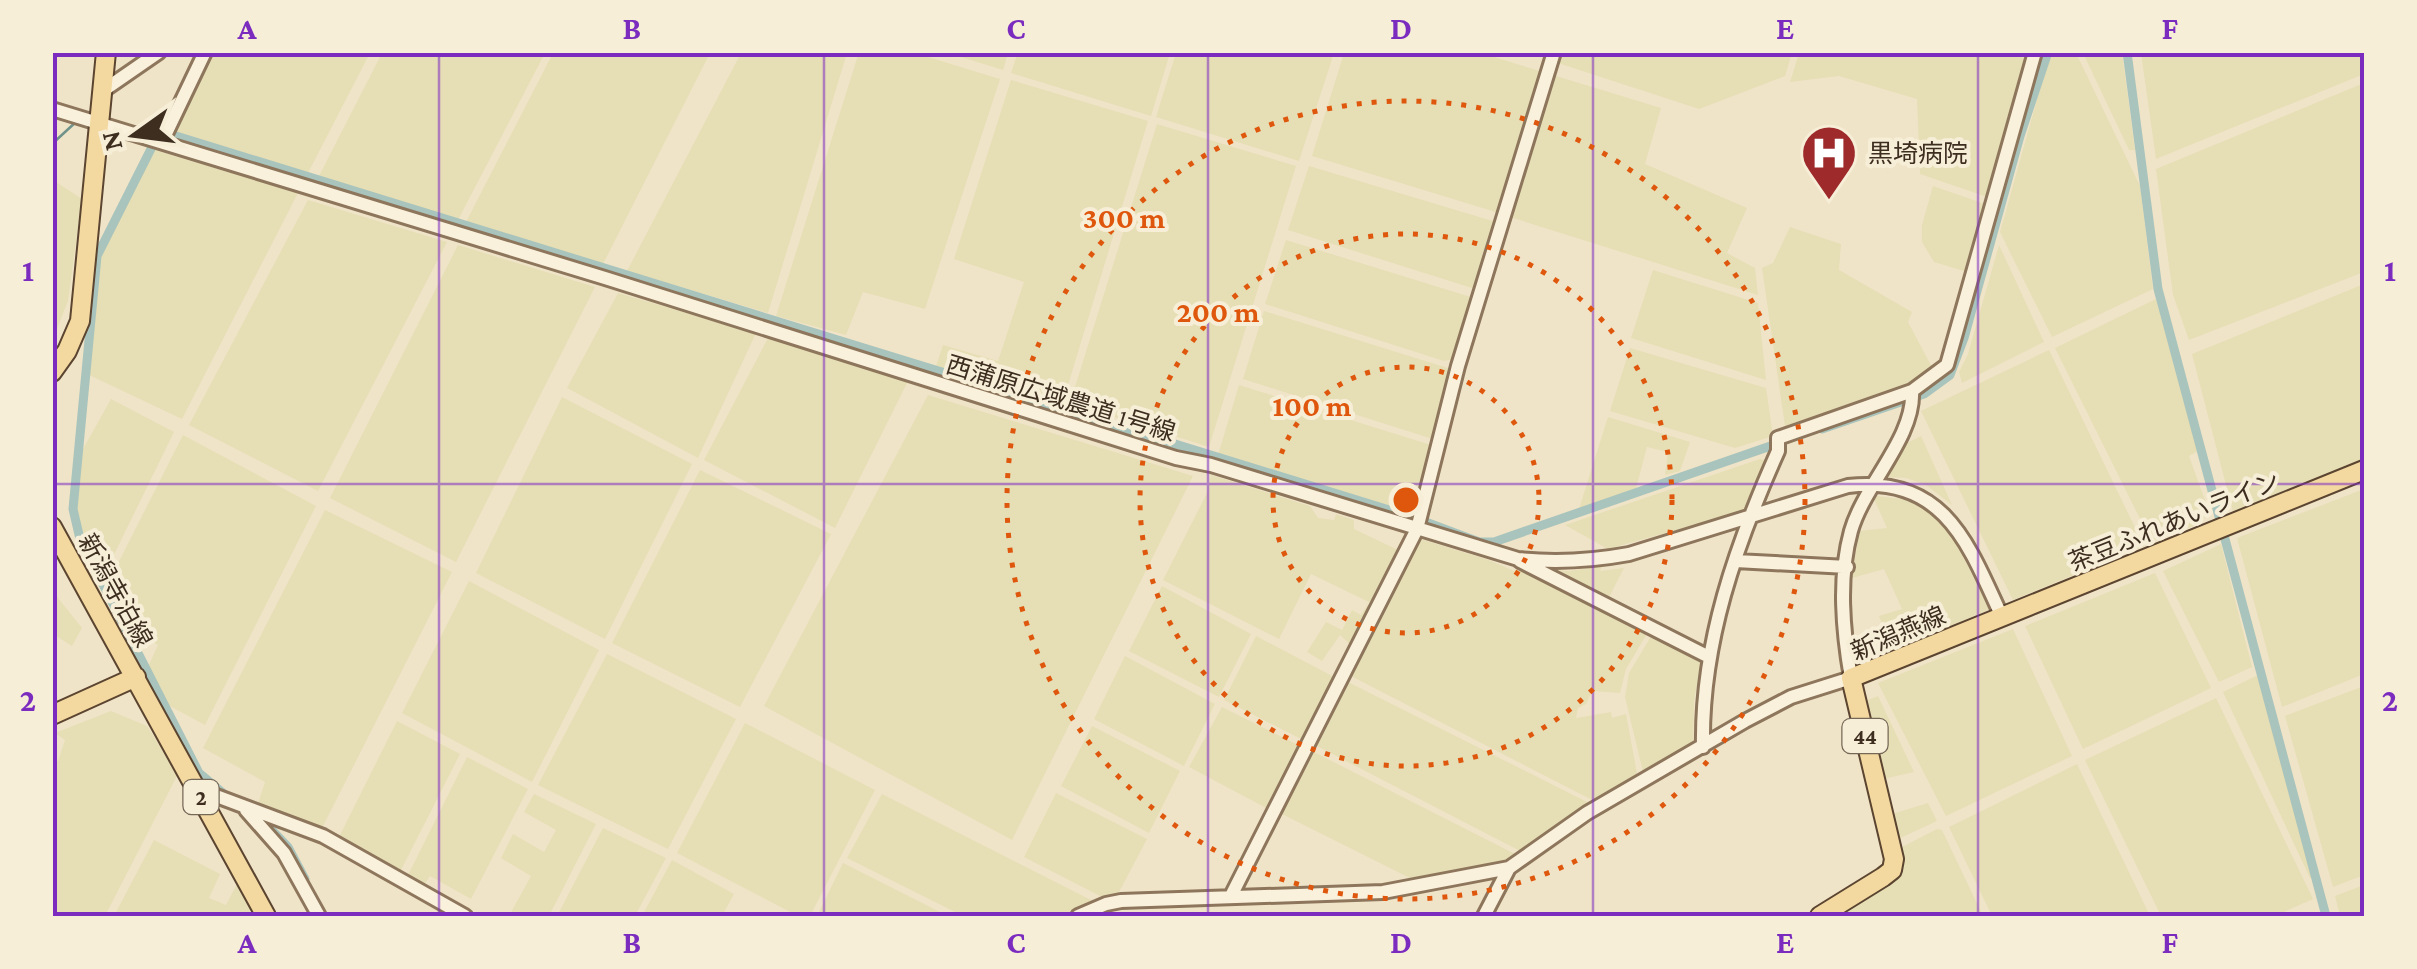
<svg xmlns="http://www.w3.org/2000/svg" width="2417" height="969" viewBox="0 0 2417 969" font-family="'Crimson Pro','Noto Sans JP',serif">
<rect width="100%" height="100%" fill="#f0e4c8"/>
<path fill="#e6deb5" d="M859,52l56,1 85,26 -75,230 -62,-17 -17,43 -70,-19z
M1018,52h152v1l-19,63 -140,-43z
M1560,52l232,1 -7,23 -86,33 -141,-46z
M2008,52l20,7 -38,139 -70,-24 -3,-75 -78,-23 -49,6 9,-29z
M214,53v-1l156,1 -62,120 -134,-42z
M382,53h163l-87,167 -140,-42z
M553,53h157l-107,211 -137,-42z
M741,53h106l-79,260 -141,-42z
M948,53l60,-1v1l-5,17z
M1176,53h158l-35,108 -143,-44z
M1344,53h137l62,19 -44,141 -187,-57z
M2050,53h26l64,133 13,103 -101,48 -52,-105z
M2083,53h39l13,97h-6z
M2141,53h223v21l-208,85z
M1553,75l108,33 -16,56 102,44 -20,45 28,15 3,27 -248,-78z
M1011,80l137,41 -86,284 -126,-39 7,-21 55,16 26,-79 -70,-23z
M2364,83v189l-175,68 -16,-45 -17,-126z
M1157,124l139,42 -87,281 -139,-44z
M155,150l143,43 -116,226 -95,-45 12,-111 5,-17z
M1309,166l187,56 -21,67 -187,-59z
M53,180l29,19 -14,102 -15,38z
M1933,186l55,19 -21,67 -33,-10 -12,-20v-17z
M308,200l139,42 -129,249 -129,-66z
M1790,227l51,17 -2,26 73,42 -4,10 25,47 -16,12 -132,45 -23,-158 11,-5z
M1286,240l188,58 -20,61 -10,2 -179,-57z
M458,245l137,42 -139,275 -126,-64z
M1999,245l45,97 -82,41 -3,-11 9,-18z
M1653,270l105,33 8,77 -135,-42z
M2364,284v176l-131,52 -41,-158z
M618,293l138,40 -58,125 -131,-70z
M2156,299l42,152 -9,5 21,58 -16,12 -43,15 -96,-193z
M1264,311l187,58 -15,71 -193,-61z
M768,338l140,43 -73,147 -131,-68z
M1630,348l136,40 7,48 -38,12 -125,-37z
M2049,350l95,196 -131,54 -92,-189z
M1239,385l192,60 -20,67 -193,-57z
M928,395l265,81 -181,364 -248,-134z
M562,397l130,67 -87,175 -129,-66z
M111,399l63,33 -68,139 -8,-4 -28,-54 -1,-10 4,-36z
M1608,417l82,25 -10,29 -15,4 3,-23 -21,-5 -11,41 -57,21z
M183,435l133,71 -111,219 -39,-21 -19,-35 11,-24 -35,-18 -18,-38z
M1921,436l31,69 -26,-20 -20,-7 -19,-1 16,-32z
M1760,459l8,2 -20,49 -140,39 -43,-24z
M700,470l131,64 -91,173 -128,-64z
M1211,475l99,31 8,12 16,2 2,-6 18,6v9l46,22 -27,53 -62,-30 -32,65 -116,-59 44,-87z
M2364,489v185l-82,33 -45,-169z
M1877,496l26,3 20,8 17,14 18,26 32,62 -97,42 -14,-35 23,-7 -18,-40 -32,9 7,-47 28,-3 -13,-29z
M325,510l127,62 -130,256 -65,-21 8,-25 -62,-34z
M1420,539l69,21 25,11 4,-4 130,65 -22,37 -6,24 -28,-2 -6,13 -8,4 -2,10 35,-6 1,6 14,-4 12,65 -40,24 -249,-128z
M2221,544l31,123 -33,15 -56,-111z
M1602,566l-2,5 24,-3 -18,35 -68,-34 31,2z
M2155,573l56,115 -128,61 -58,-123z
M469,581l130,69 -67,132 -130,-69z
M53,586l5,12 24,30 -10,18 -19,-12z
M1162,586l89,48 -32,63 -90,-46z
M1368,604l4,3 -20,39 -12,-11 -18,26 -15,-9 19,-30 16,8 10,-20 9,5z
M2013,629l59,127 -126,60 -68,-133z
M1653,633l48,25 -7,44 -1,46 -49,28 -19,-79 4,-24z
M1256,636l80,42 -31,63 -81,-41z
M607,654l129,65 -68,130 -130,-64z
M1125,656l90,48 -31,62 -90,-47z
M2258,675l56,202 -4,1 -87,-186z
M1346,681l247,124 -27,14 -42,34 -209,-108z
M2364,686v189l-31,12 -48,-171z
M1878,696l36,76 -31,7 -20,-77z
M2216,698l97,201 -38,17h-114l-76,-156z
M1222,707l80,40 -32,63 -81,-43z
M111,711l36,15 31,48 -73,142h-52v-156l5,1 7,-21 -10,-7z
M397,721l63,33 -60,118 -62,-33z
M745,723l130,67 -65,126h-12l-121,-63z
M1092,726l88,45 -31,62 -88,-47z
M1312,751l203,103 -7,11 -96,14 -132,-66z
M467,757l61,32 -57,110 -41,-23 -6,9 -16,-10z
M2077,764l73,152h-158l-43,-89z
M1056,793l91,46 -30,57 -13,2 -80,-41z
M534,794l62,30 -47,92h-40l22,-40 -30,-18 12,-24 31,18 12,-22 -32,-18z
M882,794l215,109 -29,13h-105l-116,-58z
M1928,803l9,18 -39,18 -6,-25z
M603,828l63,30 -31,58h-78z
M1937,829l5,1 41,86h-147l65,-41 3,-7 -4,-20z
M154,840l66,34 -11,24 17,7 12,-23 15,24 -5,10h-134z
M672,860l62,34 -12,22h-80z
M843,863l105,53h-131z
M2364,885v31h-24l-5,-20z"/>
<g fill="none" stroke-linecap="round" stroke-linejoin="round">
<path stroke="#6f938a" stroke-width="2.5" d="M2138,52v2
M52,144l25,-23"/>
<path stroke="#a9c4bc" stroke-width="9" d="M2127,52l31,237 168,627
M1822,429l102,-35 26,-19 14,-37 56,-202 28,-84
M224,794l-25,-21 -119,-234 -7,-30 24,-253 63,-125 1255,387 64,24h15l285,-99
M269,827l19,20 17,32"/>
<g stroke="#8d765c" stroke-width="18">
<path id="minor" d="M104,90l55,-38
M52,109l553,169 571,180 35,7 307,94c39,4 73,2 111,-5l219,-68c96,-11 120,57 154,131
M162,142l43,-90
M1520,561l189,96
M1736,561l111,6
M1703,747c-2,-104 33,-202 75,-296v-13l134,-47 35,-26 88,-313
M199,793l12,1 112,42 142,80
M246,810l38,43 35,63
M1231,896l186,-367 41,-163 96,-314
M1078,916l28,-12 15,-3 262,-9 126,-24 78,-55 158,-92 46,-24 60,-19c-8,-47 -13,-100 0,-147 13,-46 64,-94 61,-140
M1484,916l25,-48"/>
</g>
<g stroke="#5b4430" stroke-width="22">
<path id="major" d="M52,372l15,-21 13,-30 26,-269
M52,527l214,389
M52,715l84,-38
M1820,916l63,-39 9,-7 2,-11 -43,-181 513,-208"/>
</g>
<use href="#minor" stroke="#faf1dc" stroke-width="12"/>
<use href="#major" stroke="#f3d9a0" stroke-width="18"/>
</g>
<path fill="none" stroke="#7b2cbf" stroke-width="2.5" stroke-opacity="0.55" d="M439,52v864M824,52v864M1208,52v864M1593,52v864M1978,52v864M52,484h2312"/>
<g fill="none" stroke="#df570d" stroke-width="5" stroke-dasharray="5 10">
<circle cx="1406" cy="500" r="133"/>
<circle cx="1406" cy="500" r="266"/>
<circle cx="1406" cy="500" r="399"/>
</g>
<defs>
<g id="hospital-pin" transform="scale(2.875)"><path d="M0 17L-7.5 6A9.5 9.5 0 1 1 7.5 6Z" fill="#9e2a2b" stroke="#f7eed8"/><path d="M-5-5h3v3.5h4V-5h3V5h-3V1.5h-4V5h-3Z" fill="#fff"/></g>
</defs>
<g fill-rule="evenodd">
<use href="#hospital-pin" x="1829" y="153"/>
</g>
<g text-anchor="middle" stroke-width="8" stroke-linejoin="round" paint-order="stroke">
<g fill="#f7eed8" stroke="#756857" stroke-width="2.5">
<rect x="1842.5" y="719" width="45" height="34" rx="8"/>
<rect x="183.5" y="780" width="35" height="34" rx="8"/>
</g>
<g font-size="22" font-weight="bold" fill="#3d2e20">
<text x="1865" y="744">44</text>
<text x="201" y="805">2</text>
</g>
<g font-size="25" fill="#3d2e20" stroke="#f7eed8" text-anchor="start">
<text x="1868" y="162">黒埼病院</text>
</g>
<g font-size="25" fill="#3d2e20" stroke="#f7eed8">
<text transform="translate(1061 398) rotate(17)" y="9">西蒲原広域農道 1号線</text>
<text transform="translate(2174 521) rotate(-22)" y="9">茶豆ふれあいライン</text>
<text transform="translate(116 590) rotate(61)" y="9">新潟寺泊線</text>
<text transform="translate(1898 633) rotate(-23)" y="9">新潟燕線</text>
</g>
</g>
<circle cx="1406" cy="500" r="15" fill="#df570d" stroke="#f7eed8" stroke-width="5"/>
<g font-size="30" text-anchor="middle" font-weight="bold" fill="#df570d" stroke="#f7eed8" stroke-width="8" stroke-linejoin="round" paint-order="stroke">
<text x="1124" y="228">300 m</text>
<text x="1218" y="322">200 m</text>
<text x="1312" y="416">100 m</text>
</g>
<rect width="2417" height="969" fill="none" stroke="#f7eed8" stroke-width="110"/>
<g transform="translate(135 135) rotate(256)" stroke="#f7eed8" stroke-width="8" paint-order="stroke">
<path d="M0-8L18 38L0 25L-18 38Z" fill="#3d2e20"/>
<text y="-15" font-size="28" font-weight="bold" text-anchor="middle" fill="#3d2e20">N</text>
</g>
<rect x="55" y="55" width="2307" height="859" fill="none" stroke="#7b2cbf" stroke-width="4"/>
<g font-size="32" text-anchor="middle" font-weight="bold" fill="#7b2cbf">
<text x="247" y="39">A</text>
<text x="632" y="39">B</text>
<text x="1016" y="39">C</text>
<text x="1401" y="39">D</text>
<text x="1785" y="39">E</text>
<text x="2170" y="39">F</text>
<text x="28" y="281">1</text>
<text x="2390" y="281">1</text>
<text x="28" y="711">2</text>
<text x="2390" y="711">2</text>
<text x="247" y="953">A</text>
<text x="632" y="953">B</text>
<text x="1016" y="953">C</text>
<text x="1401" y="953">D</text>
<text x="1785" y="953">E</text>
<text x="2170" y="953">F</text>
</g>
</svg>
